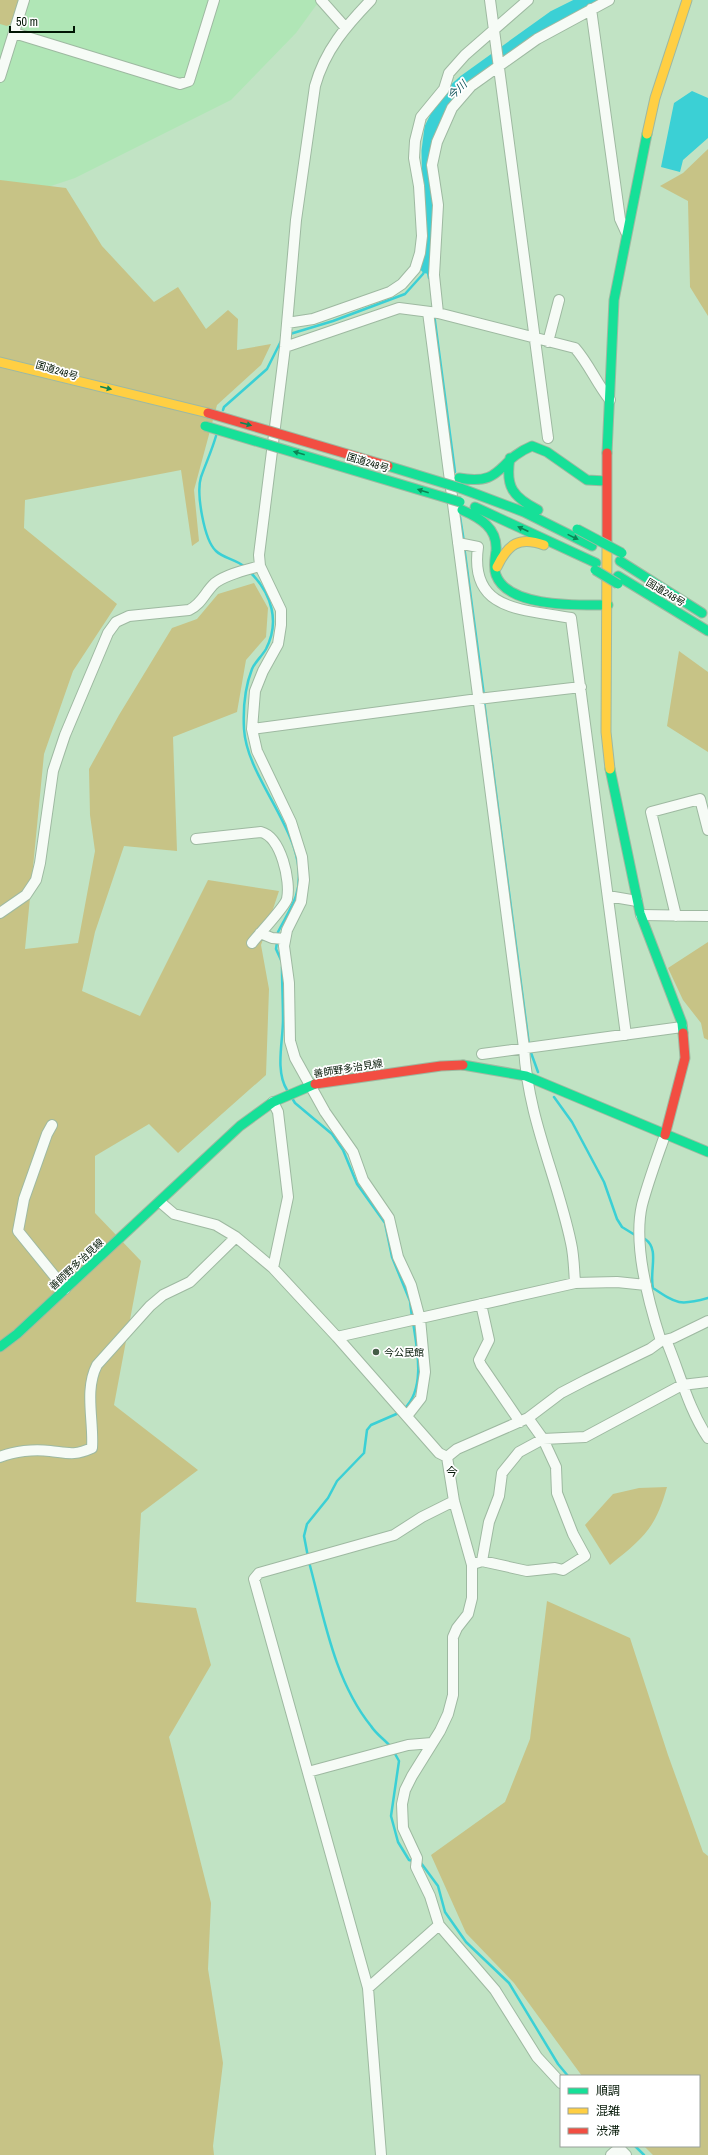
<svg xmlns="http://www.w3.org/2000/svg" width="708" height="2155" viewBox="0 0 708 2155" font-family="'Archivo Narrow','Noto Sans JP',sans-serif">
<rect width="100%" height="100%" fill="#c1e3c4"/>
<path fill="#b0e6b6" d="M0,0h320l-24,33 -65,67 -156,78 -75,25z"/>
<path fill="#c7c386" d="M0,0h20l-7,23 -6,3 -7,-2z
M708,149v167l-18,-29 -2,-86 -28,-15 23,-13z
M0,180l66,8 36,58 52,56 24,-15 28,42 22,-19 10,9 -1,31 34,-6 -10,21 -44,40 -23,85 5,51 -7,5 -11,-76 -156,30 -1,28 93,76 -44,67 -29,83 -19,195 53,-6 17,-92 -5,-36 -1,-46 30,-54 53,-87 25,-9 21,-25 36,-11 14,25 -2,29 -20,23 -9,52 -64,25 4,114 -53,-5 -29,86 -13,59 58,25 68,-136 71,11 -18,54 8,44 -3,86 -88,78 -29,-29 -54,32v57l46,48 -27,144 84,65 -57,43 -5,89 60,6 15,57 -42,72 42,166 -3,66 15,94 -10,83 1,9h-214z
M679,651l29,21v80l-41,-26z
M708,942v98l-4,-2 -3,-15 -18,-23 -15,-32z
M667,1487c-12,43 -24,51 -57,78l-25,-40 28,-31 26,-6z
M547,1601l83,37 38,117 35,97 5,4v299h-55l-9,-9h55v-70h-117l-68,-93 -48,-50 -35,-78 74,-53 25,-63z"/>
<path fill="#3bd0d5" d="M692,91l16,7v40l-25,22 -3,12 -19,-5 13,-64z"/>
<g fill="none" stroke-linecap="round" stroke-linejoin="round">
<path stroke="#3bd0d5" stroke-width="2.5" d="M427,267l2,11
M434,314l21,158
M290,334l43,-13 72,-27 18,-20 4,-8
M223,410l1,-3 43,-38 15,-30
M216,436c-4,14 -10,27 -15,41 -5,16 3,63 15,74 7,7 21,9 29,16
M460,517l4,25
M464,546l20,150
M250,572c22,22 30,50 16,77 -4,7 -11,13 -14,20 -7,18 -9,41 -8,60 3,54 70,111 52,167 -4,12 -12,24 -18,36v5
M484,701l45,344
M277,942l-1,7 5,11
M282,967c0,17 1,35 1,53 0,21 -8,51 4,70
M530,1050l8,22
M554,1097l18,25 32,60 13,37 5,8 13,8
M292,1098l3,5 37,31 11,16 14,34 28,39 7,34 18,44 2,16
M645,1239c15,10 4,32 8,49 24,16 27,18 55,10
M404,1409c22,-20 13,-61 9,-87
M308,1557l-4,-21 3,-12 21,-26 9,-17 27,-28 3,-23 4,-5 30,-13
M309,1562c15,55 25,118 62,164 5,8 13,13 19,20
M394,1752l5,9 -8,55 7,26 11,18 4,1
M418,1862l3,1 17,23 7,26 21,30 43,41 49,81 10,12
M635,2146l9,9"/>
<path stroke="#3bd0d5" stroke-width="15" d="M427,266l4,-23 -2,-92 3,-23 15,-30 18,-16 89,-64 36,-18"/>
<g stroke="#9eb9a1" stroke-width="12">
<path id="street" d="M321,0l24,27
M371,0c-25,26 -46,50 -56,86l-19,134 -11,127 -26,208 1,11 21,44v15l-3,19 -15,27 -8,20 -3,38 5,22 34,71 11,35 2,23 -3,22 -14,28 -3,16 5,37 1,58 5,17 30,54 28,40 10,28 26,38 9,39 13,28 9,34 5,53 -4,26 -14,18
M490,0l58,438
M591,9l29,210 6,13
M14,33l166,51 9,-3 25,-81
M0,77l24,-77
M428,312l96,736c4,71 33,128 47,195 3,13 3,27 4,40
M438,313l-4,-38 4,-70 -6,-40 5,-23 15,-34 19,-22 66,-47 72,-39
M287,323l26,-4 77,-27 12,-8 13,-15 5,-16 2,-17 -3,-50 -5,-28 1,-17 6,-24 23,-28 5,-16 16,-18 63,-55
M548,342l11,-42
M285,347l114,-39 39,5 137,35c14,16 22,36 35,52
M458,543l20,4c-9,65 46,62 93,71l55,417
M252,729l226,-30 103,-12
M196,839l65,-7c20,5 30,49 26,67 -2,8 -29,36 -35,44
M608,896l29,5
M0,913l26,-18 10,-15 4,-17 13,-92 12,-36 43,-102 8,-11 13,-6 60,-6c13,-6 16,-18 26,-27 12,-9 31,-13 45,-17
M641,915l67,1
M676,916l-25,-104 49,-13 8,31
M260,933l12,5 13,1
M482,1054l200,-27
M52,1125l-5,9 -23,65 -6,32 47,58
M160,1202l14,12 42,11 20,12 37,31 64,69 102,116 8,4
M273,1268l15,-71 -10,-85 -5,-10
M481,1304l8,36 -10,20 2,5 39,57
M337,1337l238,-54 42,-1 29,3
M666,1340c14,33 22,68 42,98
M661,1341c-12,-37 -28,-97 -19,-136 6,-23 15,-47 23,-70
M0,1457c14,-6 34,-8 50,-6 18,2 24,5 42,-3 2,-27 -8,-58 5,-83l53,-59 13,-11 27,-13 46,-45
M447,1457l7,44 18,64v33l-4,16 -11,14 -4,9v58l-5,19 -8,17 -28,45 -7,14 -3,14 1,24 14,30 -1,9 14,29 9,29 56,65 42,67 24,26
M447,1457l10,-8 71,-31 33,-25 25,-13 64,-31 11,-8 12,-3 35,-17
M482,1561l7,-39 10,-26 3,-23 17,-21 24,-13 42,-2 97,-52 26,-3
M476,1563l6,-2 45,10 28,-3 8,2 22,-14 -12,-22 -16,-41 -1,-26 -13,-28 -15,-21
M308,1772l100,-27 24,-2
M368,1988l71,-63
M617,2146l9,9
M381,2155l-13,-167 -114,-409 5,-6 135,-38 28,-18 32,-16
M611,2155l8,-7"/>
</g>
<g stroke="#9eb9a1" stroke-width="11">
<path id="fast" d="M607,453l7,-153 33,-166
M510,458c-5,29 3,39 28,52
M459,478c45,8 37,-17 73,-32l15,6 40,28 19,1
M460,488l64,24 68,34
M475,507l121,56
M462,510c18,8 36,18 34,41 -1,8 -3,16 0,24 12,33 83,30 112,30
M620,561l82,52
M618,576l90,55
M610,769l30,144 42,110 1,10
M463,1065l63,11 182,76
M0,1347l17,-13 223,-208 33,-24 42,-18"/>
</g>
<g stroke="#9eb9a1" stroke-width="11">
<path id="slow" d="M647,134l8,-36 32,-98
M0,362l208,51
M607,543l-1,189 4,37
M497,567c11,-23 22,-31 47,-22"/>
</g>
<g stroke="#9eb9a1" stroke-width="11">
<path id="jam" d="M607,543v-90
M315,1084l126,-18 22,-1
M665,1135l20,-77 -2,-25"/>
</g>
<use href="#street" stroke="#f6fbf6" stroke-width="10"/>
<use href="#fast" stroke="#16e098" stroke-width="9"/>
<use href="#slow" stroke="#ffcf43" stroke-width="9"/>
<use href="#jam" stroke="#f24e42" stroke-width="9"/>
<g stroke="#9eb9a1" stroke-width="11" stroke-linecap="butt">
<path id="fast-bridge" d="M205,426l255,76
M388,466l72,22
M577,529l45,24
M595,570l23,14"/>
</g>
<g stroke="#9eb9a1" stroke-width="11" stroke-linecap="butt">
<path id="jam-bridge" d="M208,413l180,53"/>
</g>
<use href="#fast-bridge" stroke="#16e098" stroke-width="9"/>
<use href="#jam-bridge" stroke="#f24e42" stroke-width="9"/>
</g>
<defs><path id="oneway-solid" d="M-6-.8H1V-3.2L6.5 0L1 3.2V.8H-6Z"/></defs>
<g fill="#0c8555">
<use href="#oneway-solid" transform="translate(106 388) rotate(14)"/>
<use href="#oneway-solid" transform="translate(246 424) rotate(15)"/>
<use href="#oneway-solid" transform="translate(299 453) rotate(-164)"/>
<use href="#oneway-solid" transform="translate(423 491) rotate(-163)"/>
<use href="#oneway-solid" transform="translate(523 529) rotate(-155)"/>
<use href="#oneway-solid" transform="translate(573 537) rotate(26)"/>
</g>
<circle fill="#445d47" stroke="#fff" stroke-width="1.5" cx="376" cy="1352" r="4"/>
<g text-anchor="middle" stroke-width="3.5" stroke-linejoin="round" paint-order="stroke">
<g font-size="10" fill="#001503" stroke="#fff">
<text transform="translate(57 370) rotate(17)" y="4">国道248号</text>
<text transform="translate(368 462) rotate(17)" y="4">国道248号</text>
<text transform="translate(666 592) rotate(31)" y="4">国道248号</text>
<text transform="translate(348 1068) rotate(-9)" y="4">善師野多治見線</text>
<text transform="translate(76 1264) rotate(-43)" y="4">善師野多治見線</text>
</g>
<g font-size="10" fill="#001503" stroke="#fff" text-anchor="start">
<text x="384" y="1356">今公民館</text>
</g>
<g font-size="11" font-style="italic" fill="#0d5159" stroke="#fff">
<text transform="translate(457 90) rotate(-44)" y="4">今川</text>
</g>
<g font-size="12" fill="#001503" stroke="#fff">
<text x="452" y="1476">今</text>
</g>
</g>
<rect x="560" y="2075" width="140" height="72" fill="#ffffff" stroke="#99a19a"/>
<rect x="568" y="2088" width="20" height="6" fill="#16e098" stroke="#99a19a"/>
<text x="596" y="2095" font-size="12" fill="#001503">順調</text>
<rect x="568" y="2108" width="20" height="6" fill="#ffcf43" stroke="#99a19a"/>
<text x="596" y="2115" font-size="12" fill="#001503">混雑</text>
<rect x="568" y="2128" width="20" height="6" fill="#f24e42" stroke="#99a19a"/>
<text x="596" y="2135" font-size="12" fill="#001503">渋滞</text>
<path d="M10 26v6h64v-6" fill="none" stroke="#001503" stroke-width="2"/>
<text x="16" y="26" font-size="12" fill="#001503" stroke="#ffffff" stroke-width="3" paint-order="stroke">50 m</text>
</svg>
